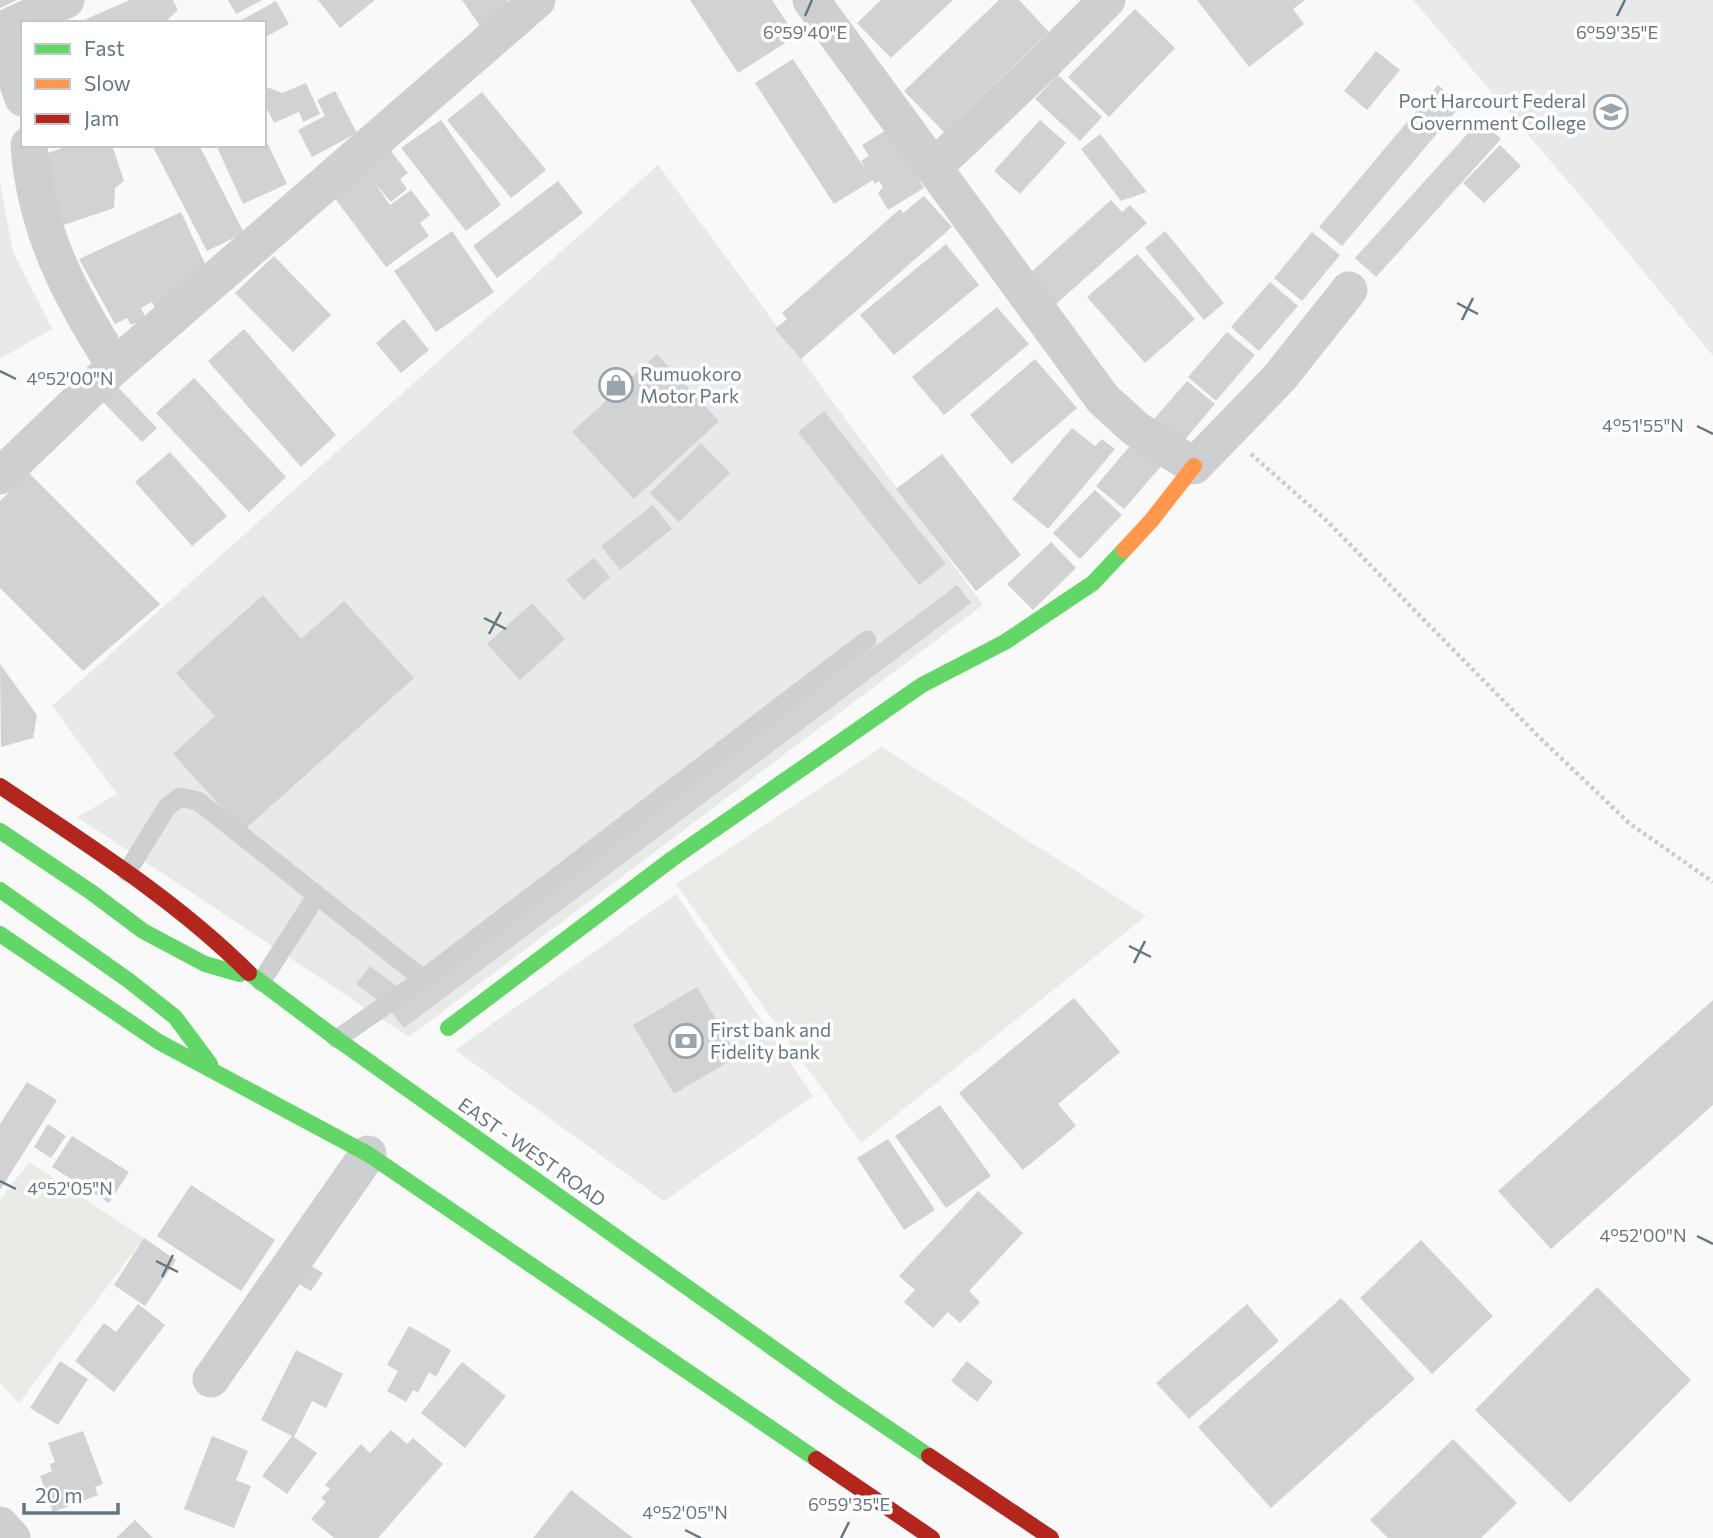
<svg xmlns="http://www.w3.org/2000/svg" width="1713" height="1538" viewBox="0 0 1713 1538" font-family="Commissioner,sans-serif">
<rect width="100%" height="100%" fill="#f9f9f9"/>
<path fill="#e8e9e9" d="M1413,0h300v356l-108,-131z
M658,165l325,440 -574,432 -332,-220 40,-23 -65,-88z
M0,182l13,70 39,77 -52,30z
M676,894l137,202 -149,105 -209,-151z"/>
<path fill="#e8ebe6" d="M882,747l264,169 -285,227 -185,-259z
M29,1162l115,76 -125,165 -19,-20v-183z"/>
<path fill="#d0d2d3" d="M0,0h17l-17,8z
M130,0h43l5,10 -14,13h-87z
M228,0h34l-26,14z
M318,0h57l-35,28z
M462,0h44l4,5 -30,21z
M690,0h82l24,36 -58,37z
M881,0h72l-62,58 -34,-35z
M999,0h20l30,32 -105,100 -40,-41z
M1197,0h108l-12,9 11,15 -55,43z
M276,1l13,23 -25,14v-15h-23l-1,-2z
M1135,9l40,39 -66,69 -41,-40z
M1376,51l24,19 -33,40 -23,-19z
M793,59l74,113 -6,-11 8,-5 -7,-11 26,-16 36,59 -36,22 -10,-17 5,-6 -4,-6 -4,3 -2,-4 -39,24 -79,-121z
M1058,75l44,42 -22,24 -45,-42z
M306,83l14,31 -17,8 -4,-10 -25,11 -10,-20v-17l18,7z
M1438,85l23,20 -119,141 -23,-19z
M335,91l22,42 -45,24 -14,-27 27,-14 -8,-16z
M482,92l64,78 -35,28 -64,-78z
M441,120l60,85 -35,26 -65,-83z
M1040,120l26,23 -46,51 -26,-23z
M1480,120l21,19 -125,138 -21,-19z
M1100,134l47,58 -26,9 -40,-52z
M264,136l23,48 -44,20 -27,-59h48z
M71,145h41l12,36 -9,7 -1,20 -56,19 -25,-69z
M152,145h47l45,88 -37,18z
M1500,145l21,21 -37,37 -21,-20z
M388,147l20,26 -8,6 7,10 -16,13 -17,-20 16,23 21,-15 19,25 -10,8 9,13 -43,31 -55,-74z
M558,181l25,32 -86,65 -24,-32z
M924,196l28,31 -151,132 -26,-30 12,-10 -5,-6 118,-104 3,4z
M1111,200l11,12 8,-7 17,18 -91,81 -27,-30z
M181,212l26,56 -50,45 -5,-11 -11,6 5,10 -15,7 -4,-7 -12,6 -36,-65z
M452,231l42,61 -58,40 -42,-61z
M1165,231l59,72 -20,17 -59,-72z
M1312,232l28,23 -38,46 -28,-23z
M946,244l33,41 -85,70 -34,-40z
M1137,254l58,65 -50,44 -58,-66z
M274,256l57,59 -38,37 -58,-59z
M1270,282l28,24 -39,45 -28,-24z
M997,307l32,37 -85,71 -32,-38z
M404,319l25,31 -28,23 -25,-30z
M244,329l92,106 -35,32 -93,-106z
M1227,332l28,23 -39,46 -28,-24z
M657,354l62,67 -85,78 -62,-67z
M1035,359l42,49 -65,56 -42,-49z
M194,378l92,99 -37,35 -93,-99z
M1187,381l28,23 -39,46 -28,-24z
M113,382l44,46 -15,14 -44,-45z
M824,411l122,153 -27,21 -121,-153z
M1072,428l23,18 7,-7 13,10 -67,80 -36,-30z
M1135,440l28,24 -39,45 -28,-23z
M701,443l29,30 -51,49 -29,-29z
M170,452l57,64 -35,30 -57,-64z
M942,454l79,101 -45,36 -80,-102z
M29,473l131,131 -77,67 -83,-83v-87z
M1095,490l27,25 -42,44 -27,-26z
M653,505l19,24 -52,41 -19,-24z
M1051,542l25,26 -43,42 -26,-26z
M594,558l16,19 -26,23 -18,-20z
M957,585l14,18 -567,425 -14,-18z
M263,595l38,44 43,-38 70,77 -171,153 -70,-77 42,-38 -39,-43z
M532,603l33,36 -45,41 -33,-36z
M0,664l37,51 -4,23 -32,9z
M370,966l27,20 -15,18 -26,-20z
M697,987l41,69 -64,38 -41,-69z
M1074,998l46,54 -62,52 18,22 -53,44 -64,-77z
M1713,1000v105l-162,144 -53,-58z
M27,1082l30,18 -57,90v-66z
M940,1105l51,71 -45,32 -51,-72z
M48,1124l18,12 -15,22 -17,-11z
M72,1136l57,36 -20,31 -57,-36z
M888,1139l47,71 -31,20 -47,-72z
M191,1185l84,55 -34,51 -84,-55z
M978,1191l45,42 -54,58 11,11 -20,21 -12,-11 -15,16 -29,-26 11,-12 -16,-14z
M144,1238l32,22 -31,46 -31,-21z
M1421,1240l72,76 -61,58 -72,-76z
M304,1261l19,12 -12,18 -19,-11z
M1597,1287l94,93 -121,123 -95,-93z
M1341,1298l74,81 -144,129 -73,-81z
M138,1304l27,21 -51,67 -39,-31 29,-38 12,9z
M1247,1304l32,37 -90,78 -33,-36z
M409,1326l42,24 -15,27 -7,-5 -11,21 -5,-3 -7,12 -19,-11 11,-20 -11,-6z
M296,1350l47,24 -17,34 -14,-7 -18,36 23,16 -30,41 -25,-18 30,-40 -31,-16z
M60,1361l28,18 -30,46 -28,-17z
M967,1361l26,21 -16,20 -26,-21z
M462,1362l44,34 -41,52 -44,-35z
M391,1430l16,14 6,-6 30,26 -65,74h-44l-23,-19 15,-17 -5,-4 9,-9 -5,-4 36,-41 9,9z
M83,1431l20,53 -8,3 3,8 -45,17 -13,-36 12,-5 -2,-7 5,-2 -7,-19z
M212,1436l36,15 -12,29 15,6 -17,42 -50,-19z
M1453,1439l64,64 -36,35h-93l-18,-18z
M571,1490l62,48h-100z
M135,1520l18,18h-37z"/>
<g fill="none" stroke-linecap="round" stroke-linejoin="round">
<path stroke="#cbcccd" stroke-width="4.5" stroke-dasharray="3.5 3.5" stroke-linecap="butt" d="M1251,454l76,67 210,214 92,88 84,59"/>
<path stroke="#cecfd0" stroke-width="19" d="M127,872l40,-65 13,-10 18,4 225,178
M261,982l56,-87
M337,1039l86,-60 444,-339"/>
<path stroke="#cecfd0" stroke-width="37" d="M811,0l292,399 33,30 58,37 86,-89 69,-87
M0,31l66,-31
M0,33l23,65
M29,145c6,85 41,151 86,221
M933,168l116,-110 58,-58
M0,476l115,-110 422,-366
M211,1379l157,-225
M0,1525l12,13"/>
<path stroke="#63d668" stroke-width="16" d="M0,831l91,61 52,39 62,33 35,10
M0,890l128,90 47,37 35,47
M0,934l159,108 209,112 448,305
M249,973l88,66 502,356 90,61
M448,1028l224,-169 250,-174 83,-43 88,-59 31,-33"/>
<path stroke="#ff974d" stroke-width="16" d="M1124,550l27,-29 43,-55"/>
<path stroke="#b3261e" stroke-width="16" d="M0,786c86,58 175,113 249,187
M929,1456l122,82
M816,1459l116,79"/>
</g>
<path fill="none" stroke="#657683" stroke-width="2.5" d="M805,16l7,-16M1617,16l8,-16M1457,303l21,11M1462,320l11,-22M0,371l16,8M1697,426l16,8M484,618l22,11M489,634l12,-22M1129,946l22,11M1134,963l11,-22M0,1181l16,8M1697,1236l16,8M156,1261l22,11M162,1277l11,-22M685,1530l16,8M841,1538l8,-16"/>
<defs>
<g id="university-ring" transform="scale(1.75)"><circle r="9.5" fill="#fff" stroke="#99a4ac" stroke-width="1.5"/><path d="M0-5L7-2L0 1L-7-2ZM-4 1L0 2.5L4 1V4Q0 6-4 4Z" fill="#99a4ac"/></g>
<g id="shop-ring" transform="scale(1.75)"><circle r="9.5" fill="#fff" stroke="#99a4ac" stroke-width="1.5"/><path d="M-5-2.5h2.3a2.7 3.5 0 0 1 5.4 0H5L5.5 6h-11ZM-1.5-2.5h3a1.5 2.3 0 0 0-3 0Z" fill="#99a4ac"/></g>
<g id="bank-ring" transform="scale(1.75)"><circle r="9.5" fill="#fff" stroke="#99a4ac" stroke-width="1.5"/><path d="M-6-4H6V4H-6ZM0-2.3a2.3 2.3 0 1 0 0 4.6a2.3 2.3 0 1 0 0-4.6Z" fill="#99a4ac"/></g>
</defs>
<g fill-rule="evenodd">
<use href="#university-ring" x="1611" y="112"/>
<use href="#shop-ring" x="616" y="385"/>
<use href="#bank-ring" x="686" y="1041"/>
</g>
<g text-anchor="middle" stroke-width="7" stroke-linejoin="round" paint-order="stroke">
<g font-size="19" fill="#657683" stroke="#fff" text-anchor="start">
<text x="1586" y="108" text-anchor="end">Port Harcourt Federal<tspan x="1586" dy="22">Government College</tspan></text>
<text x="640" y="381">Rumuokoro<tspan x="640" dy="22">Motor Park</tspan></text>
<text x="710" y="1037">First bank and<tspan x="710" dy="22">Fidelity bank</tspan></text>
</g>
<g font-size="19" fill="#657683" stroke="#fff">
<text transform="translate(532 1152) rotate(35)" y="7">EAST - WEST ROAD</text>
</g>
</g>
<g font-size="18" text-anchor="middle" fill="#657683" stroke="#fff" stroke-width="7" stroke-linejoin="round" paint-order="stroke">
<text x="805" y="39">6°59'40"E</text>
<text x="1617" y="39">6°59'35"E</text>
<text x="70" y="385">4°52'00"N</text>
<text x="1643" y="432">4°51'55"N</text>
<text x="70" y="1195">4°52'05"N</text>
<text x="1643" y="1242">4°52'00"N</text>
<text x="849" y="1511">6°59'35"E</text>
<text x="685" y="1519">4°52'05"N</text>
</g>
<rect x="21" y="21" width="245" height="126" fill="#ffffff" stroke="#c1c8cd" stroke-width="2"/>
<rect x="35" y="44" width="35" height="10" fill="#63d668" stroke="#c1c8cd" stroke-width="2"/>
<text x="84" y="56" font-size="21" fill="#657683">Fast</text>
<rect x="35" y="79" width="35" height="10" fill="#ff974d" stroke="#c1c8cd" stroke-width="2"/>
<text x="84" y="91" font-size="21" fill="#657683">Slow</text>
<rect x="35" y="114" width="35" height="10" fill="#b3261e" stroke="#c1c8cd" stroke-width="2"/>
<text x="84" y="126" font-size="21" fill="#657683">Jam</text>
<path d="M24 1503v10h94v-10" fill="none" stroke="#657683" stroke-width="3.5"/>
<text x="35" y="1503" font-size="21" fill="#657683" stroke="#ffffff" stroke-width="5" paint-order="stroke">20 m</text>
</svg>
